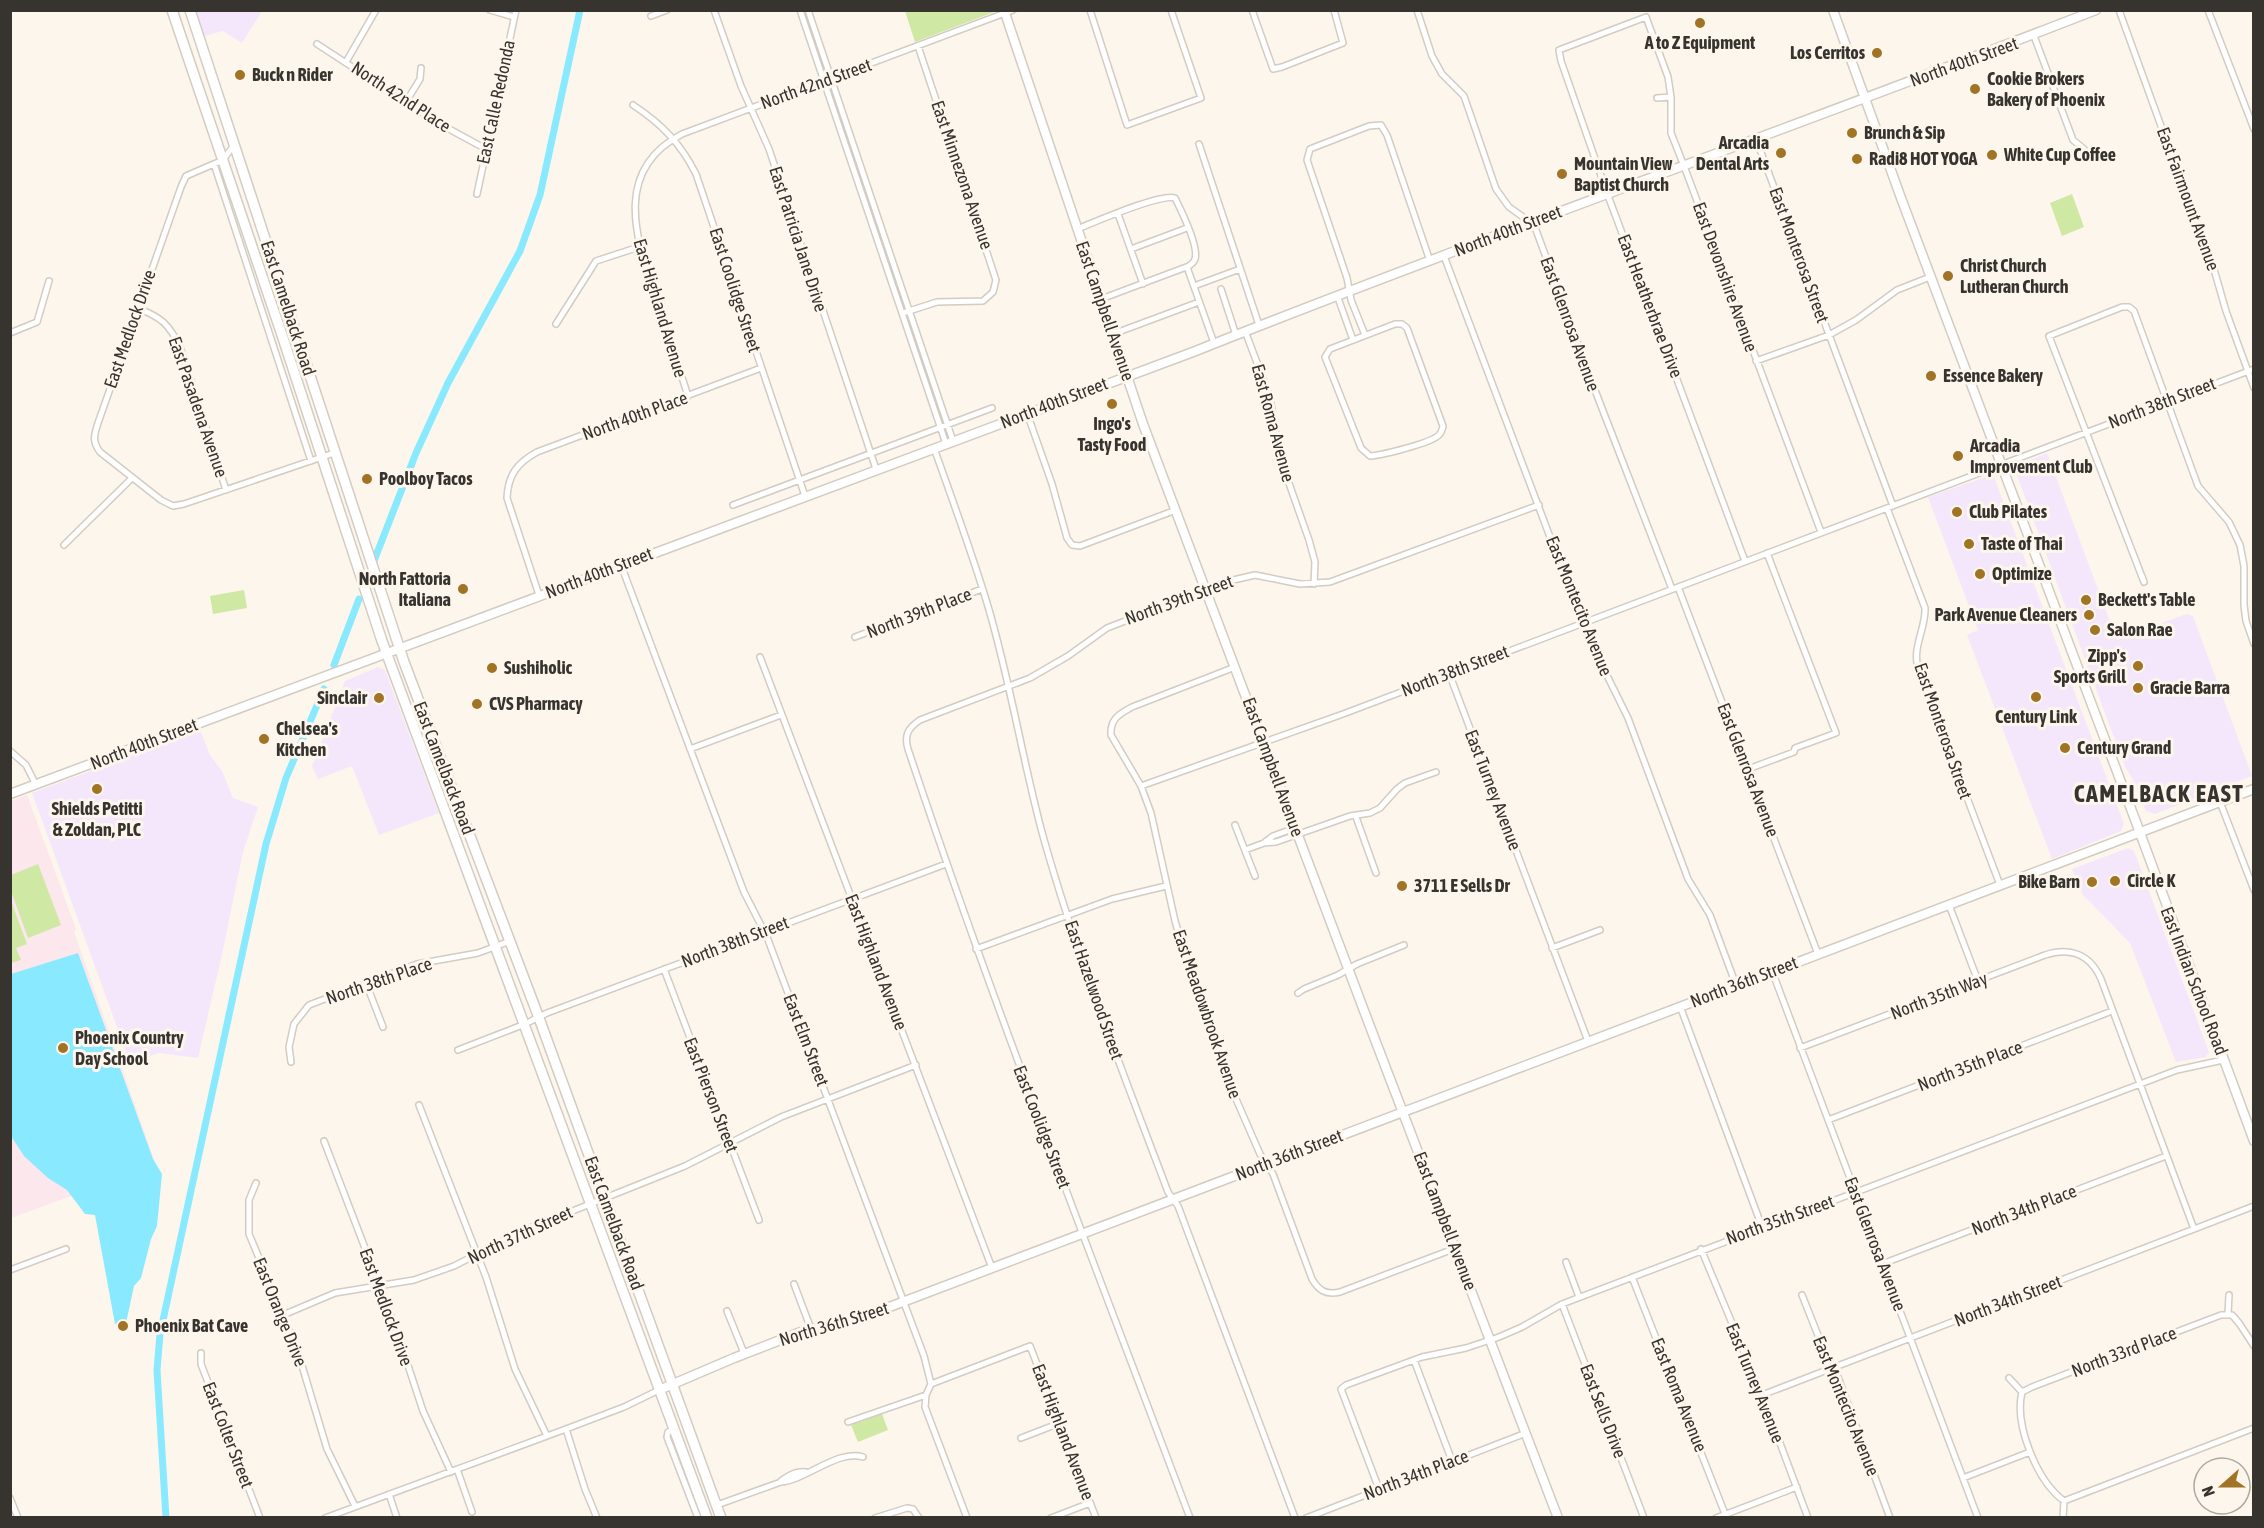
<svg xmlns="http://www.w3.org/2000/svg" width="2264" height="1528" viewBox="0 0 2264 1528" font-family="'Asap Condensed',sans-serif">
<rect width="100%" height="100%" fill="#fdf6ec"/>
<path fill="#f5e7fb" d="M196,11v-1l66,1 -20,32 -19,-12 -19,5z
M2047,453l70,187 69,-26 7,2 59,160 -97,38 -9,-3 -14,-33 -7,-11 -110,-297 2,-4z
M1989,476l5,1 130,347 -3,7 -69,28 -85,-224 11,-5 -50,-133z
M378,667l7,3 54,143 -60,22 -27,-69 -34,13 -6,-13 33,-85z
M200,730l10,25 12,16 11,27 25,9 -15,45 -22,107 -23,99 -39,-5 -29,10 -98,-270z
M2128,848l6,3 75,201 -3,5 -30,5 -46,-119 -48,-49 -10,-25z"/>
<path fill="#fce7ec" d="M27,795l49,134 -2,3 82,233 -145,53 -1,-417z"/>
<path fill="#cfe8a4" d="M905,11v-1l92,1 -82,31z
M2072,194l12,33 -22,9 -12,-33z
M244,590l3,18 -34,6 -3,-18z
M38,864l23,61 -33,13 -17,-47v-16z
M11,901l16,43 -11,4 5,12 -10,3z
M882,1414l6,16 -30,12 -7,-17z"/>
<path fill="#89eaff" d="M78,953l75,206 9,15 -5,52 -6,13 -10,39 -7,8 -8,37 -11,1 -20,-109 -10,-1 -18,-24 -19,-12 -24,-22 -13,-20v-162z"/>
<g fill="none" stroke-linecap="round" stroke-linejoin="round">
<path stroke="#89eaff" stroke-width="7" d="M363,589l53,-136 32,-70 72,-132 20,-56 40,-185
M334,665l25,-66
M166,1518l-9,-148 3,-36 106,-490 20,-66 38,-89"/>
<g stroke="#d2ccc2" stroke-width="8">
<path id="street" d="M490,10l24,7
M714,10l27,76 28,63 107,320
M800,10l146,434
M808,10l145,431
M1090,10l37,115 74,-27 -30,-88
M1252,10l21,59 9,-2 61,-24 -9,-33
M1417,10l15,46 10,18 22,22 32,93 13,18 21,15 6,8 62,168 74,191
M2119,10l67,185 23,57 17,59 28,77
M2208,10l46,119
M651,16l16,-6
M2034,36l39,104 11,9
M317,44l121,79 48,26
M346,62l30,-52
M1657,98l14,-1
M406,102l14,-23 1,-11
M633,105c29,19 48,39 63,69l109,322
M1756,139l137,367
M1199,144l60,181
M234,145l-11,15 -37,16 -5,11 -83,236c-4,12 -6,18 2,29l61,48 12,6 11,-2 150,-51
M214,164l97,297
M477,194l39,-184
M1118,214l25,70
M1077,229c18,-7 84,-36 98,-31 6,12 24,49 20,61 -1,4 -3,4 -6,7l-88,33
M1131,249l56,-21
M1444,256l143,379 41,83 60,161 22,36 26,70
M1187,267l27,76
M1194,286l46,-17
M1221,289l15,46
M1337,295l16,45
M137,308c24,9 32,16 43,39l46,143
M906,312l31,-10 46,-1 10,-9 3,-12 -78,-234
M556,324l40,-63 43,-14
M1395,324h7l5,4 36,98c-1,4 -1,6 -4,9 -8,8 -56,20 -69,21l-9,-8 -36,-91 5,-8z
M1245,331l25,66 9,58 30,85 6,22 -1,22
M10,333l27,-11 12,-41
M1113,334l86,-32
M1365,335l-14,-35 -4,-22 -40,-118 3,-11 59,-23 12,-1 6,10 43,126
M1756,361l73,-26 27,-15 41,-30 33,-13
M688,396c-10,-32 -22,-64 -32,-96 -19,-60 -45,-129 26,-166l331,-124
M1027,413l25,71 15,54 5,7 8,1 96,-36
M934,448c18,51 37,102 53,155 23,76 35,156 56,233 34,121 81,239 125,356l10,14 117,312
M733,505l259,-97
M1887,508l38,100c1,20 -13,39 -7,60l82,217
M64,545l68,-67
M1745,561l-138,-368 -46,-132 -2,-11 87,-33 22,60 3,20v36l13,33 137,366
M621,565l123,327 23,45 157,419 7,28 -5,11 -1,12 42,111
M2144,582l-95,-246 73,-29h7l5,4 64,175 31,36 11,23 4,21v39l2,16 8,23
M1678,587l140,367
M539,595l-32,-97c1,-23 10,-35 30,-46l224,-84
M855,637l127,-48
M760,657l232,611
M1235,667l-103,40c-13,7 -22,12 -21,28l30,51 10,27 24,108 21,71 40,107 24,55 13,20 39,105c7,12 14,16 28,13l116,-44
M1449,673l139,368
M690,749l91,-34
M10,751l16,14 10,20
M1748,769l46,-17 1,-4 41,-15 -69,-180
M1141,786l202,-72 911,-345
M2220,802l34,88
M1356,817l20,56
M1235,825l20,51
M1265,842l8,-6 22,-8
M1245,850l19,-7 12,-1 74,-26 20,-3 10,-5 17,-19 8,-6 31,-11
M1949,905l29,76
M1552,948l48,-18
M976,949l136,-50 54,-13
M664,969l95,251
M1772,971l206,547
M366,983l17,44
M1298,993l6,-4 34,-14 19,-11 47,-19
M1680,1006l82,221
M1800,1048l245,-93c25,-8 45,-1 56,24l93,250
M458,1050l67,-26 22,-11 399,-149
M291,1062l-2,-15 5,-23 15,-19 108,-41 61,-11 32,-12
M419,1105l67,172 29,92 32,67
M1828,1120l284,-109
M324,1141l72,188 27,82 28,61
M256,1183l-7,17v34l48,115 30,100 28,57
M1701,1249l61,146 46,123
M1566,1262l13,35
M1882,1264l284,-108
M10,1270l56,-21
M1632,1277l93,237
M794,1284l17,45
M1802,1295l25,63 11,19 52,141
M1562,1304l82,214
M727,1311l17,42
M2228,1314l1,-19
M283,1315l52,-22 79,-13 40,-14 66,-34 165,-66 96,-49 135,-52
M2254,1346l-15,-23 -7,-8h-11l-189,72 -10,5c-8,33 15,89 42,109l190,-73
M201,1353v11l59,154
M1414,1360l38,101
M2009,1378l13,14
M931,1384l99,-38 66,172
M1762,1395l492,-189
M848,1422l78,-27
M566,1429l19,60 12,29
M674,1429l-6,3 -1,5 31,81
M1021,1438l39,-15
M457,1469l15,43
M1963,1478l67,-26
M781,1481c8,-6 15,-10 25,-9
M1379,1489l-38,-100 5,-4 76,-28 44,-9 33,-11 23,-10 40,-23 615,-234 46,-10
M389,1494l8,24
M10,1498l8,20
M717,1505l64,-23c25,-2 57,-33 82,-25
M325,1518l241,-89 58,-22 35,-17
M875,1518l32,-10 6,1 6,9
M1051,1518l39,-15
M1190,1518c-96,-256 -196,-510 -282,-769 -4,-14 0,-21 12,-29l110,-42 38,-22 39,-28 122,-47 26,-6 45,9 30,-2 209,-77
M1306,1518l220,-85
M1716,1518l81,-31
M2063,1518l1,-17"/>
</g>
<g stroke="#d2ccc2" stroke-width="11">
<path id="secondary" d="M1004,10l139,414 223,592 192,502
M1833,10l68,188 235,624 118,319
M10,794l1183,-442c299,-119 603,-225 903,-342
M659,1390l75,-32 67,-26 55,-13 36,-13 1362,-517"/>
</g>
<g stroke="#d2ccc2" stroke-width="12">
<path id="primary" d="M172,10l110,325 100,306 325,877
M190,10l214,652 135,356 182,500"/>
</g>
<use href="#street" stroke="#fff" stroke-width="5"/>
<use href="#secondary" stroke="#fff" stroke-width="8"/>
<use href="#primary" stroke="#fff" stroke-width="9"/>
</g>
<g fill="#a17325" stroke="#fdf6ec" stroke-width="2">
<circle cx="1700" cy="23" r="6"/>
<circle cx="1877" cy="53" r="6"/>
<circle cx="240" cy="75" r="6"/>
<circle cx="1975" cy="89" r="6"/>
<circle cx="1852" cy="133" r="6"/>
<circle cx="1781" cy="153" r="6"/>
<circle cx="1992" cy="155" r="6"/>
<circle cx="1857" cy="159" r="6"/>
<circle cx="1562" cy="174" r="6"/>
<circle cx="1948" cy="276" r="6"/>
<circle cx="1931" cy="376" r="6"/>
<circle cx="1112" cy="404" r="6"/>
<circle cx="1958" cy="456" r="6"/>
<circle cx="367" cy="479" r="6"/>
<circle cx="1957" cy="512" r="6"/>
<circle cx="1969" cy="544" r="6"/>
<circle cx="1980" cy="574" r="6"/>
<circle cx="463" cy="589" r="6"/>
<circle cx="2086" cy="600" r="6"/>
<circle cx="2089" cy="615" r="6"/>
<circle cx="2095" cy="630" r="6"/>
<circle cx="2138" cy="666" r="6"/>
<circle cx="492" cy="668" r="6"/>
<circle cx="2138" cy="688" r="6"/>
<circle cx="2036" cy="697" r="6"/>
<circle cx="379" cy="698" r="6"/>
<circle cx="477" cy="704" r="6"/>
<circle cx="264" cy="739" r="6"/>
<circle cx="2065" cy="748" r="6"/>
<circle cx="97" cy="789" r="6"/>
<circle cx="2115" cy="881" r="6"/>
<circle cx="2092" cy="882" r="6"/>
<circle cx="1402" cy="886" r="6"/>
<circle cx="63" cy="1048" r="6"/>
<circle cx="123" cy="1326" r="6"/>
</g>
<g text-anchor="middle" stroke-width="6" stroke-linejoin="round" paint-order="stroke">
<g font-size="18" font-weight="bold" fill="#373430" stroke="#fdf6ec" text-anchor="start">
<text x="1700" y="49" text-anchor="middle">A to Z Equipment</text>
<text x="1865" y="59" text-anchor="end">Los Cerritos</text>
<text x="252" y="81">Buck n Rider</text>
<text x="1987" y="85">Cookie Brokers<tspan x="1987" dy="21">Bakery of Phoenix</tspan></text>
<text x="1864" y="139">Brunch &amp; Sip</text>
<text x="1769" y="149" text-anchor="end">Arcadia<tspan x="1769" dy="21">Dental Arts</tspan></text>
<text x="2004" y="161">White Cup Coffee</text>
<text x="1869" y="165">Radi8 HOT YOGA</text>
<text x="1574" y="170">Mountain View<tspan x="1574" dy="21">Baptist Church</tspan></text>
<text x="1960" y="272">Christ Church<tspan x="1960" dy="21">Lutheran Church</tspan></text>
<text x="1943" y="382">Essence Bakery</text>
<text x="1112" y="430" text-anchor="middle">Ingo's<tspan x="1112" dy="21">Tasty Food</tspan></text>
<text x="1970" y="452">Arcadia<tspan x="1970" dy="21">Improvement Club</tspan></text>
<text x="379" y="485">Poolboy Tacos</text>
<text x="1969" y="518">Club Pilates</text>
<text x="1981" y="550">Taste of Thai</text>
<text x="1992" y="580">Optimize</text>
<text x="451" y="585" text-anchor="end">North Fattoria<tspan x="451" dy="21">Italiana</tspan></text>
<text x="2098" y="606">Beckett's Table</text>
<text x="2077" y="621" text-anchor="end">Park Avenue Cleaners</text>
<text x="2107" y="636">Salon Rae</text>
<text x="2126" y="662" text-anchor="end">Zipp's<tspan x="2126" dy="21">Sports Grill</tspan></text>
<text x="504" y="674">Sushiholic</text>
<text x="2150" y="694">Gracie Barra</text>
<text x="367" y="704" text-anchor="end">Sinclair</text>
<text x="489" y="710">CVS Pharmacy</text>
<text x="2036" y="723" text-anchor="middle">Century Link</text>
<text x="276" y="735">Chelsea's<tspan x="276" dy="21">Kitchen</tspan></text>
<text x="2077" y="754">Century Grand</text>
<text x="97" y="815" text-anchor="middle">Shields Petitti<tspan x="97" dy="21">&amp; Zoldan, PLC</tspan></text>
<text x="2127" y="887">Circle K</text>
<text x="2080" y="888" text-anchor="end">Bike Barn</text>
<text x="1414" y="892">3711 E Sells Dr</text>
<text x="75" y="1044">Phoenix Country<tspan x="75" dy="21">Day School</tspan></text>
<text x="135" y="1332">Phoenix Bat Cave</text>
</g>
<g font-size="18" fill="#373430" stroke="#fdf6ec">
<text transform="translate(1964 62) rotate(-20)" y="6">North 40th Street</text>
<text transform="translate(816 84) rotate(-20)" y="6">North 42nd Street</text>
<text transform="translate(401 97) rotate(33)" y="6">North 42nd Place</text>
<text transform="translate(496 102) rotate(-78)" y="6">East Calle Redonda</text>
<text transform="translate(962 175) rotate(71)" y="6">East Minnezona Avenue</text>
<text transform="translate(2188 199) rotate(70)" y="6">East Fairmount Avenue</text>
<text transform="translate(1508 231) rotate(-21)" y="6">North 40th Street</text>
<text transform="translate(798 239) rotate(72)" y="6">East Patricia Jane Drive</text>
<text transform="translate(1799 255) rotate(70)" y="6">East Monterosa Street</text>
<text transform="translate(1725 277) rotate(70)" y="6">East Devonshire Avenue</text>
<text transform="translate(735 290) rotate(72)" y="6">East Coolidge Street</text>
<text transform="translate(1650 306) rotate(69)" y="6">East Heatherbrae Drive</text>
<text transform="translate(288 308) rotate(72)" y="6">East Camelback Road</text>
<text transform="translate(660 308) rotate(73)" y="6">East Highland Avenue</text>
<text transform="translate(1105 311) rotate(71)" y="6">East Campbell Avenue</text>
<text transform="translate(1570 324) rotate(70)" y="6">East Glenrosa Avenue</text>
<text transform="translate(130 329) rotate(-71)" y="6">East Medlock Drive</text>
<text transform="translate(1054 403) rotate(-21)" y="6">North 40th Street</text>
<text transform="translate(2162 403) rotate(-21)" y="6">North 38th Street</text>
<text transform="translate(198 407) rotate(71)" y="6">East Pasadena Avenue</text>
<text transform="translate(635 416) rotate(-20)" y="6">North 40th Place</text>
<text transform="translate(1273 423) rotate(75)" y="6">East Roma Avenue</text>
<text transform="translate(599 573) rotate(-21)" y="6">North 40th Street</text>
<text transform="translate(1179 600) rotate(-20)" y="6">North 39th Street</text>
<text transform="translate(1579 606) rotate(68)" y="6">East Montecito Avenue</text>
<text transform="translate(919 613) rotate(-21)" y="6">North 39th Place</text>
<text transform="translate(1455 671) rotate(-21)" y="6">North 38th Street</text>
<text transform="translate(1943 731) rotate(71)" y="6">East Monterosa Street</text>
<text transform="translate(144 744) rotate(-21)" y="6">North 40th Street</text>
<text transform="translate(1273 767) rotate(70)" y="6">East Campbell Avenue</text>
<text transform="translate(444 768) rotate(69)" y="6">East Camelback Road</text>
<text transform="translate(1748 770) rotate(69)" y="6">East Glenrosa Avenue</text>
<text transform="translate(1493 790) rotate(69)" y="6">East Turney Avenue</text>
<text transform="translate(735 942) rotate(-21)" y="6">North 38th Street</text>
<text transform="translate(876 962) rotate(69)" y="6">East Highland Avenue</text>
<text transform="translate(379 981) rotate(-19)" y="6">North 38th Place</text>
<text transform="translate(2194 981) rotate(69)" y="6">East Indian School Road</text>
<text transform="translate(1744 982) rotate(-21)" y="6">North 36th Street</text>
<text transform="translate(1094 990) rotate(71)" y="6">East Hazelwood Street</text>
<text transform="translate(1939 996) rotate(-21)" y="6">North 35th Way</text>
<text transform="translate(1207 1014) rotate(71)" y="6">East Meadowbrook Avenue</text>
<text transform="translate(806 1040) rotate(69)" y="6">East Elm Street</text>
<text transform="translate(1970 1066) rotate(-21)" y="6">North 35th Place</text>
<text transform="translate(711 1095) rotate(69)" y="6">East Pierson Street</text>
<text transform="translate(1042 1127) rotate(69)" y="6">East Coolidge Street</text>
<text transform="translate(1289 1155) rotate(-21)" y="6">North 36th Street</text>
<text transform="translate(2024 1210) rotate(-21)" y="6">North 34th Place</text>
<text transform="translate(1780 1220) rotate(-20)" y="6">North 35th Street</text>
<text transform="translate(1445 1221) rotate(69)" y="6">East Campbell Avenue</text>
<text transform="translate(614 1223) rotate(70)" y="6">East Camelback Road</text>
<text transform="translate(520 1235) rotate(-25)" y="6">North 37th Street</text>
<text transform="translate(1875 1244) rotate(69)" y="6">East Glenrosa Avenue</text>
<text transform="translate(2008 1301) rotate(-21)" y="6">North 34th Street</text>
<text transform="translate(386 1307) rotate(70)" y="6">East Medlock Drive</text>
<text transform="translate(280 1312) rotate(68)" y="6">East Orange Drive</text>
<text transform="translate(834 1324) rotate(-17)" y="6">North 36th Street</text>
<text transform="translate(2124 1352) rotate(-21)" y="6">North 33rd Place</text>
<text transform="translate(1755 1383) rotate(68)" y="6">East Turney Avenue</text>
<text transform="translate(1679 1395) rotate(68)" y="6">East Roma Avenue</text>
<text transform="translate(1846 1406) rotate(68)" y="6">East Montecito Avenue</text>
<text transform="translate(1603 1411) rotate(69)" y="6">East Sells Drive</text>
<text transform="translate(1063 1432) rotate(69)" y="6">East Highland Avenue</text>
<text transform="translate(228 1435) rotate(69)" y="6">East Colter Street</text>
<text transform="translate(1416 1475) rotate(-21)" y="6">North 34th Place</text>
</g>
<g font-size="24" font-weight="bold" letter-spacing="1.5" fill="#373430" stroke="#fdf6ec">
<text x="2159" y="802">CAMELBACK EAST</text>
</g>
</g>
<rect width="2264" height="1528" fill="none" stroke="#373430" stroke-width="24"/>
<g transform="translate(2222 1486) rotate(249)"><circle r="28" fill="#fdf6ec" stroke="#aea8a1" stroke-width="1.5"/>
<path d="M0-4.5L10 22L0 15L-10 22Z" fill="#a17325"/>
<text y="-9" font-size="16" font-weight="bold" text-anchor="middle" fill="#373430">N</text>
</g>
</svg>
